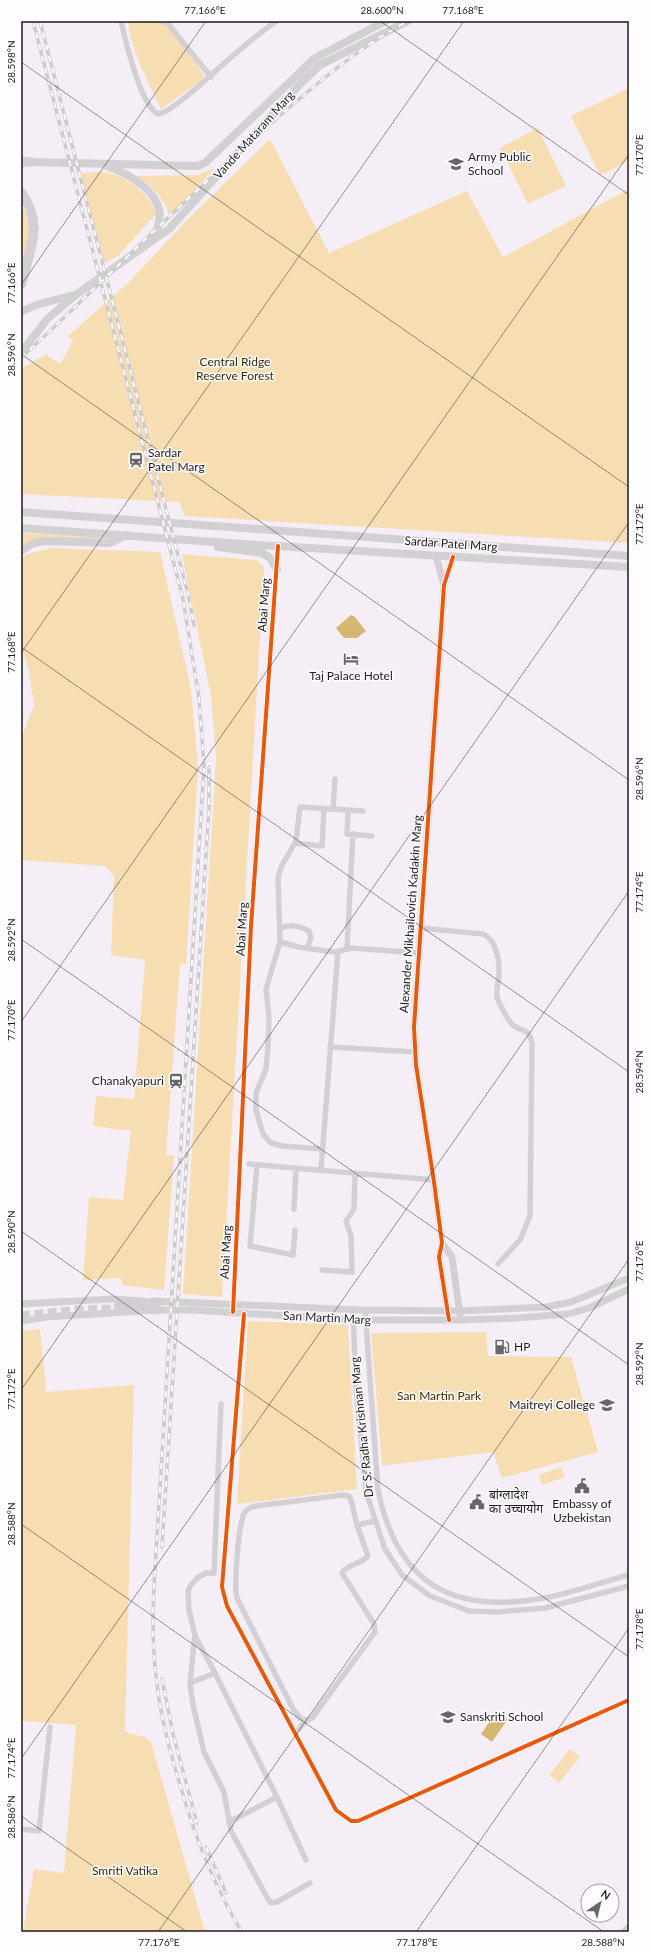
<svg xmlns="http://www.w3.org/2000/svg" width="650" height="1953" viewBox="0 0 650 1953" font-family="Lato,'Noto Sans Devanagari',sans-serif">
<rect width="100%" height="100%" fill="#f6eef7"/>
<path fill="#f7deb2" d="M128,21c9,0 22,-2 31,0 11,3 39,43 45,55l-5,6 -38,27c-12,-26 -31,-60 -33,-88z
M629,88v73l-29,14 -29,-59z
M538,128l28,58 -38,18 -28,-56z
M270,139l59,114 138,-62 36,66 126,-68v354l-444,-27 -6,-14h-3l-155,-8v-125l25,-15 14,10 13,-23 -5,-5 61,-54 58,-62z
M215,168l-45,49c-6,-19 -17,-30 -33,-41l61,-1z
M81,173c9,0 19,-2 28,0 19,4 42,23 47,41l-38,42 -14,7z
M21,205c13,17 8,42 0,60z
M21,533l90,4 -1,4 -60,-3 -29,10z
M52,548l108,4 31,137 7,78 -12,198 -6,-1 -14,191h8l-10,135 -42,-5 -1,-7 -38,2 6,-83 34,3 8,-69 -38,-5 3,-30 38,3 11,-139 -34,-5 3,-79 -9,-10 -84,-6v-121l13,-34 -5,-34 -8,-24v-88l6,-5z
M182,554l75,6 7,7 -42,730 -39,-3 33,-535 -5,-63z
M248,1321l100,4 9,164 -120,15z
M40,1329l6,63 88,-7 -9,347 19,5 7,5 54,190h-182l11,-63 30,4 12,-148 -55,-4v-390z
M486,1332l2,24 83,1 27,95 -96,26 -9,-26 -111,14 -11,-133z
M561,1467l4,10 -23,8 -3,-10z
M570,1749l10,8 -21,26 -10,-8z"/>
<path fill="#d5b771" d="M351,615l3,1 12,15 -9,7h-13l-8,-10z
M497,1711l11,8 -16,23 -11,-8z"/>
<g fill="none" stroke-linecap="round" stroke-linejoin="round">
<path stroke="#d6ced7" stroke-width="9" stroke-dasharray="9 4.5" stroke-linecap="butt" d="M21,1316l59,-6 38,-1"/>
<path stroke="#d3d0d4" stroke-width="5.5" d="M121,21c4,19 20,85 37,93 11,-2 20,-12 29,-18 30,-25 58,-54 90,-75
M163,21l6,4 42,52
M333,809l2,-30
M348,810l15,1
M372,836l-25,-2 1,-24 -48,-3 -4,34 -15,26 -3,11 2,64 18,5 37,5 17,-4 66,5
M295,843l27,3 2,-37
M420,928l63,6c12,5 17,25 16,38 0,8 -3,18 -2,25 1,5 13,27 17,29 12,7 15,2 18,18l-2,172 -10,24 -22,24
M280,929c8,-6 20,-3 29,2l2,7 -4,10
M280,942l-14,47 3,28 -1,29 -2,23 -10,24v17l7,24 8,9 11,3 40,3
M347,948l6,-114
M330,1047l85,5
M249,1164l185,16
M257,1165l-7,81 43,9 2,-25
M321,1170l17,-219
M294,1209l2,-41
M322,1270l30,2 -1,-36 -5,-15 8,-12 1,-36
M353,1310l3,78 10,104 19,57 17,26 28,21 39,15 28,1 48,-4 84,-22
M365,1310l13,180c19,93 73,125 166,108 29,-5 57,-16 85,-23
M233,1312l18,-386 27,-380
M244,1314l-22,273 5,19 109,204 15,11h7l271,-121
M221,1404l-7,169h-8l-9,5 -6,7 -3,6 1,19 6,25 -5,48 3,22 11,47 20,40 7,39 37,68 3,4 6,-1 33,-19
M343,1495l6,1 2,4 6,25 11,31c-6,8 -21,8 -26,17l32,51 1,8 -63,86 -5,2 -6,-1 -8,-10 -56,-111c-3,-13 1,-75 8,-86 3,-4 7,-5 11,-6z
M357,1525l18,-4
M215,1673l62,124 -48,25
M190,1683l25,-10 -20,-37
M294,1732l4,-2 9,-10
M277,1797l29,63
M21,1829l18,2 11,-104
M623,1932l6,-6"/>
<path stroke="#d3d0d4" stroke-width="7" d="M436,556l8,29
M442,1243l10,14 8,58
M153,1301l208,9 98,1 87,-4 25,-5 58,-24
M21,1304l91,-5 31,2
M153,1310h40l160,10h107l56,-2 52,-4 21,-6 40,-19
M449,1320l-10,-63 3,-14 -8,-61 -18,-117 -2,-38 30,-442 9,-28
M21,1321l26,-4 95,-6"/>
<path stroke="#d3d0d4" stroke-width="8" d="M29,162l169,4 8,-4 109,-104 71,-37
M107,166c32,12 70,37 44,74
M21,312l15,-7 38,-10
M21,353l27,-35 29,-24 92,-65 131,-145 20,-19 88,-44
M21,512l608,44
M21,528l222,16 386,23
M218,547l44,6 8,5 7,11
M21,551l11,-7 11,-3 67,2 17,-8"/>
<path stroke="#d3ced3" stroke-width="9" d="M118,1306l40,-4
M138,1309l20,1"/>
<path stroke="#d4cfd5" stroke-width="10" d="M21,162h8
M21,192c18,26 14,43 6,71 -2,7 -3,15 -6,21"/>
<g stroke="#cdcbce" stroke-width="3.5">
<path id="rail" d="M33,21l150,578 16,99 5,68 -47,770c-3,49 -7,99 0,148 4,35 13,67 23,101 15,52 33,100 62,147
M40,21l149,577 5,28
M21,358c83,-77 162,-158 247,-232 44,-38 89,-78 140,-105
M162,1547l47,-739v-41
M162,1679l11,55 24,89
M206,1847l20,46"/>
</g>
<use href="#rail" stroke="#fdfdfd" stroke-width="2" stroke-dasharray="6" stroke-linecap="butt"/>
<g stroke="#fdfdfd" stroke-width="6">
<path id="cycleway" d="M233,1312l18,-386 27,-380
M244,1314l-22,273 5,19 109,204 15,11h7l271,-121
M449,1320l-10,-63 3,-14 -8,-61 -18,-117 -2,-38 30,-442 9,-28"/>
</g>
<use href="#cycleway" stroke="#e8590c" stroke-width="4"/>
</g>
<path fill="none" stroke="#1f1a20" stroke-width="1" stroke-opacity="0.45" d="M380,21l249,174M21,62l608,425M21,285l185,-264M21,354l608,426M21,647l608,425M21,653l443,-632M21,939l608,426M21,1022l608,-868M21,1231l608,426M21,1390l608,-868M21,1524l583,408M21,1759l608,-868M21,1816l166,116M158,1932l471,-673M416,1932l213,-304"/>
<defs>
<g id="school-bare" transform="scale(1.2)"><path d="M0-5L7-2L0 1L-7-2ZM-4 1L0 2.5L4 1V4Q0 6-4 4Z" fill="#6a646b" stroke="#fdfdfd" stroke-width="2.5" paint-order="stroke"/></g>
<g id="station-bare" transform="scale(1.2)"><path d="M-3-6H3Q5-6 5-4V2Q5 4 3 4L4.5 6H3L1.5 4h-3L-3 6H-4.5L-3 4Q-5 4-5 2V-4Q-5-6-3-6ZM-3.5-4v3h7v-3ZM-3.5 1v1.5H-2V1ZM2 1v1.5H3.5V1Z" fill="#6a646b" stroke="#fdfdfd" stroke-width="2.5" paint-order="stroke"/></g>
<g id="hotel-bare" transform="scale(1.2)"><path d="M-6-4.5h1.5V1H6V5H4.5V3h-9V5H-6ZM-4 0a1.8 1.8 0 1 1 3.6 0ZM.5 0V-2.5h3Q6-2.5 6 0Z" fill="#6a646b" stroke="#fdfdfd" stroke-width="2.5" paint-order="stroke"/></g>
<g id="fuel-bare" transform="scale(1.2)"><path d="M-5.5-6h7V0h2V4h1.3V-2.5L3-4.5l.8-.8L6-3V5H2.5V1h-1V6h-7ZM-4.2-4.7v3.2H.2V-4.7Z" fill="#6a646b" stroke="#fdfdfd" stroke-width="2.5" paint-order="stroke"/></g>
<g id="university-bare" transform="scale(1.2)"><path d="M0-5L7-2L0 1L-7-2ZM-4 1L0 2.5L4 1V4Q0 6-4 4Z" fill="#6a646b" stroke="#fdfdfd" stroke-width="2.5" paint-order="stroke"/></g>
<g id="civic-bare" transform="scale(1.2)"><path d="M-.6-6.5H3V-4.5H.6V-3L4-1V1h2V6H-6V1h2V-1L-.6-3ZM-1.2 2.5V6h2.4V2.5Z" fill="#6a646b" stroke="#fdfdfd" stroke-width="2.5" paint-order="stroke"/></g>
</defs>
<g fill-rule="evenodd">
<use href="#school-bare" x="456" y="164"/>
<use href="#station-bare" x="136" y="460"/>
<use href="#hotel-bare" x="351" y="659"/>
<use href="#station-bare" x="176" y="1081"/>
<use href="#fuel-bare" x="502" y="1347"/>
<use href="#university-bare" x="607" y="1405"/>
<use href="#civic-bare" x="582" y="1486"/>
<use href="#civic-bare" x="477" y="1502"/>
<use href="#school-bare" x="448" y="1717"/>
</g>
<g text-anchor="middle" stroke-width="3" stroke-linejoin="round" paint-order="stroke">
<g font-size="12" fill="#1f1a20" stroke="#fdfdfd">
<text transform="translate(254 135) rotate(-48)" y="4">Vande Mataram Marg</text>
<text transform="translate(451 544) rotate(4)" y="4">Sardar Patel Marg</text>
<text transform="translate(264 605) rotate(-86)" y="4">Abai Marg</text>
<text transform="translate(411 914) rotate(-86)" y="4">Alexander Mikhailovich Kadakin Marg</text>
<text transform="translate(242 929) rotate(-87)" y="4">Abai Marg</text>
<text transform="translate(226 1252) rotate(-87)" y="4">Abai Marg</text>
<text transform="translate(327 1318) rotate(3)" y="4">San Martin Marg</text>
<text transform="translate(362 1427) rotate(-96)" y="4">Dr S. Radha Krishnan Marg</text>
</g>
<g font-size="12" fill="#1f1a20" stroke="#fdfdfd" text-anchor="start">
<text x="468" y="161">Army Public<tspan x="468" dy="14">School</tspan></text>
<text x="148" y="457">Sardar<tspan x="148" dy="14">Patel Marg</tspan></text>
<text x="351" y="680" text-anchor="middle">Taj Palace Hotel</text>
<text x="164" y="1085" text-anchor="end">Chanakyapuri</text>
<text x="514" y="1351">HP</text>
<text x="595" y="1409" text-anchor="end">Maitreyi College</text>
<text x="489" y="1499">बांग्लादेश<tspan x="489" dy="14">का उच्चायोग</tspan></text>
<text x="582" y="1508" text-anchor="middle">Embassy of<tspan x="582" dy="14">Uzbekistan</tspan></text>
<text x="460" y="1721">Sanskriti School</text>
</g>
<g font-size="12" fill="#3a2a00" stroke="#fdfdfd">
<text x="235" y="366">Central Ridge<tspan x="235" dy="14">Reserve Forest</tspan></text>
<text x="439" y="1400">San Martin Park</text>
<text x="125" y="1875">Smriti Vatika</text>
</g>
</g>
<rect width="650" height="1953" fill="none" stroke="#fdfdfd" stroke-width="44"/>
<g transform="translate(600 1903) rotate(35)"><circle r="19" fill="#fdfdfd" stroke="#a4a2a5"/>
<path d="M0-3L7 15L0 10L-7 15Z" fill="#6a646b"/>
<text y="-6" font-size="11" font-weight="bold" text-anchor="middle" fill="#1f1a20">N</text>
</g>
<rect x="22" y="22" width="606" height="1909" fill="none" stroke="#1f1a20" stroke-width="1.5"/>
<g font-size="10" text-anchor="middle" fill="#1f1a20">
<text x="205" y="14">77.166°E</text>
<text x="382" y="14">28.600°N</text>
<text x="463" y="14">77.168°E</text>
<text transform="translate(11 62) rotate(-90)" y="4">28.598°N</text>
<text transform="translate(639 155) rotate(-90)" y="4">77.170°E</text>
<text transform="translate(11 283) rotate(-90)" y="4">77.166°E</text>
<text transform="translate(11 355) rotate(-90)" y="4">28.596°N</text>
<text transform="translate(639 524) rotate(-90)" y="4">77.172°E</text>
<text transform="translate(11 652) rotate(-90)" y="4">77.168°E</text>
<text transform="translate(639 779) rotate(-90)" y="4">28.596°N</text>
<text transform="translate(639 892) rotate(-90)" y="4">77.174°E</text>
<text transform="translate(11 940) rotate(-90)" y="4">28.592°N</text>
<text transform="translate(11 1020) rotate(-90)" y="4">77.170°E</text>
<text transform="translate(639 1072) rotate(-90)" y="4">28.594°N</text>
<text transform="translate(11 1232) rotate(-90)" y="4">28.590°N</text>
<text transform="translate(639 1261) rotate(-90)" y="4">77.176°E</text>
<text transform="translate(639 1364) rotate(-90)" y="4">28.592°N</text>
<text transform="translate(11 1389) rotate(-90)" y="4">77.172°E</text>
<text transform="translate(11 1524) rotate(-90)" y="4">28.588°N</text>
<text transform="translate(639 1629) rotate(-90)" y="4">77.178°E</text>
<text transform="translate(11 1758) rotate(-90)" y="4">77.174°E</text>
<text transform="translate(11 1817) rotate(-90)" y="4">28.586°N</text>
<text x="159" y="1946">77.176°E</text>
<text x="417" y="1946">77.178°E</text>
<text x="603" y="1946">28.588°N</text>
</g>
</svg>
